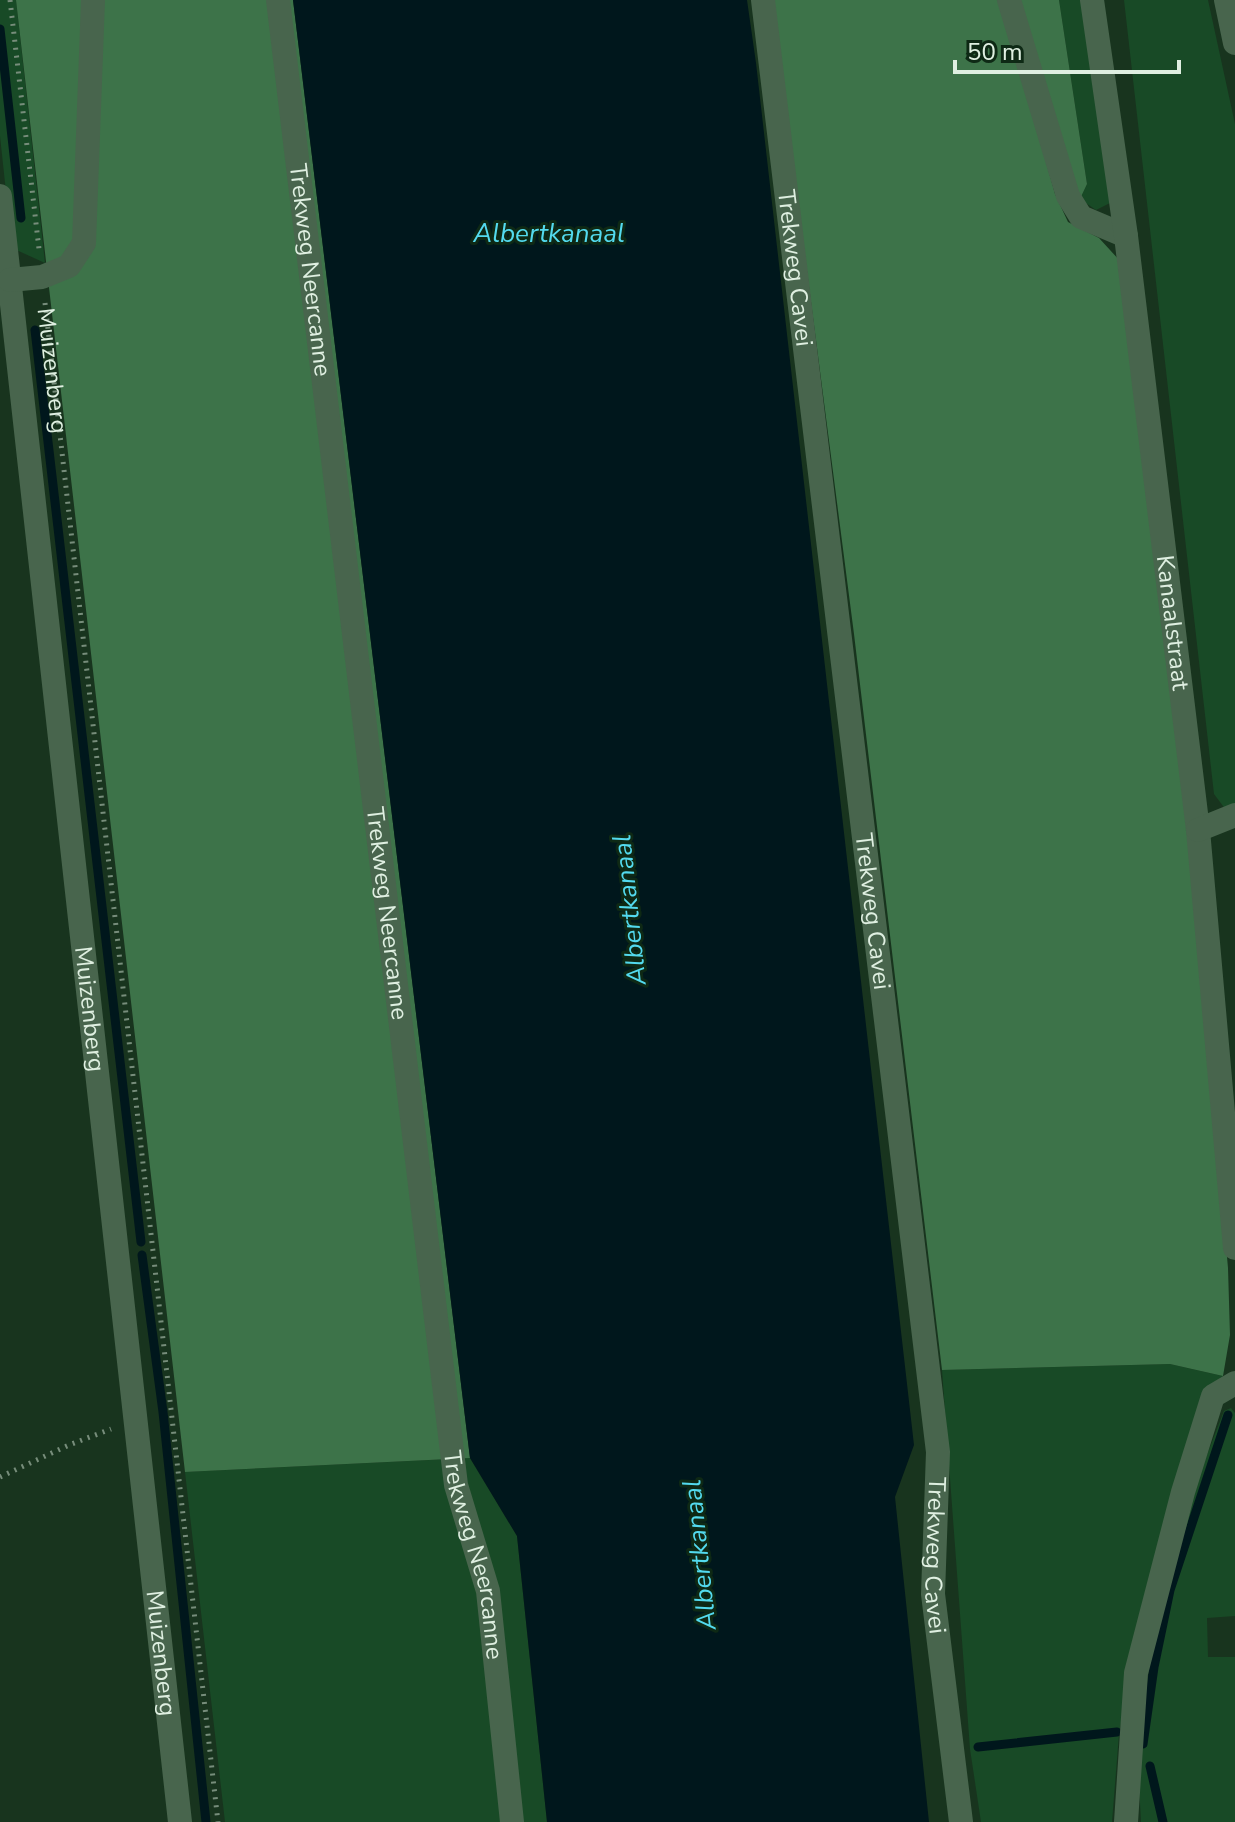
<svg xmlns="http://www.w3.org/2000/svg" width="1235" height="1822" viewBox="0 0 1235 1822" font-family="'Nunito Sans',sans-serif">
<rect width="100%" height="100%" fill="#18341e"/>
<path fill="#184a26" d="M0,0h16l29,263 -33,-15 -12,-112z
M1059,0h23l30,202 -16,8 -16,-11 7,-15z
M1124,0h84l27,124v686h-9l-12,-16z
M1170,1364l53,12 -80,224 -24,134 -7,88h-131l-11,-73 -28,-379z
M1231,1408l4,5v203l-28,2 1,39h27v165h-94l-4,-78 27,-154 25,-89 35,-90z
M470,1458l47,78 30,286h-322l-40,-350z"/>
<path fill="#3d7349" d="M16,0h277l177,1458 -285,14z
M772,0h229l54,194 13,28 31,16 22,24 70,595 37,411 2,67 -7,41 -53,-12 -228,6 -88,-736z
M1019,0h40l28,184 -7,15z"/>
<path fill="#00171c" d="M293,0h454l9,63 158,1382 -19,52 34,325h-382l-30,-286 -47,-78z"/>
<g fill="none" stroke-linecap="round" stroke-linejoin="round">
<path stroke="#00171c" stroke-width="9" d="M0,29l21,189
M35,330l106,912
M142,1255l21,157 43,410
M1143,1744l11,-77 16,-77 58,-175
M978,1747l139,-15
M1150,1766l13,56"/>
<g stroke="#778d7b" stroke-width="5" stroke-dasharray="2 6" stroke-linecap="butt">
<path d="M10,0l29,249"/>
<path id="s1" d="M45,303l173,1519"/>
<path d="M0,1477l69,-32 42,-16"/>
</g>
<g stroke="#48654d" stroke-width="24">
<path id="s2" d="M278,0l178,1485 32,106 24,231"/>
<path id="s3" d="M763,0l175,1452 -5,142 28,228"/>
<path d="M1009,0l59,196 13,21 45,19"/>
<path id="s4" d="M1092,0l34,236 72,594 37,418"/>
<path d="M1226,0l9,43"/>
<path id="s5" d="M0,196l180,1626"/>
<path d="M10,280l32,-3 27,-11 15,-23 9,-243"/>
<path d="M1198,830l37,-15"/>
<path d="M1126,1822l10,-149 47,-181 30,-96 22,-13"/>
</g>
</g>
<g text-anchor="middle" stroke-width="6" stroke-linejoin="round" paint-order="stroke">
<g font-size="24" fill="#dfefe1" stroke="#0e2915">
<text dy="8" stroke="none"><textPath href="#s3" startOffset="270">Trekweg Cavei</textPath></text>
<text dy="8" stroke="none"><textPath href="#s2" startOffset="272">Trekweg Neercanne</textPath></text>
<text dy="8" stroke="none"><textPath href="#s1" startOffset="68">Muizenberg</textPath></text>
<text dy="8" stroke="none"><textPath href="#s4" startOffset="628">Kanaalstraat</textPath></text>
<text dy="8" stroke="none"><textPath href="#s3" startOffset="918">Trekweg Cavei</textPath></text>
<text dy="8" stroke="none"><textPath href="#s2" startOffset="920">Trekweg Neercanne</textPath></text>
<text dy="8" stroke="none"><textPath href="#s5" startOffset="818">Muizenberg</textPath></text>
<text dy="8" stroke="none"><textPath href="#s2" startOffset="1568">Trekweg Neercanne</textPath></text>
<text dy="8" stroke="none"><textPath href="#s3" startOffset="1566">Trekweg Cavei</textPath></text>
<text dy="8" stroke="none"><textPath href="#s5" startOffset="1466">Muizenberg</textPath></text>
</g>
<g font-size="26" font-style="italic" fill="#53daee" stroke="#0e2915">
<text x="549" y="242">Albertkanaal</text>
<text transform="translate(629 910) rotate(-96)" y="9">Albertkanaal</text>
<text transform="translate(699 1555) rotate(-96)" y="9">Albertkanaal</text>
</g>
</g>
<path d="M955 60v12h224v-12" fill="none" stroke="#dfefe1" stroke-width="4"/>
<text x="967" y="60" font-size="24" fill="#dfefe1" stroke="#0e2915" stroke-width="6" paint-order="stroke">50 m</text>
</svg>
